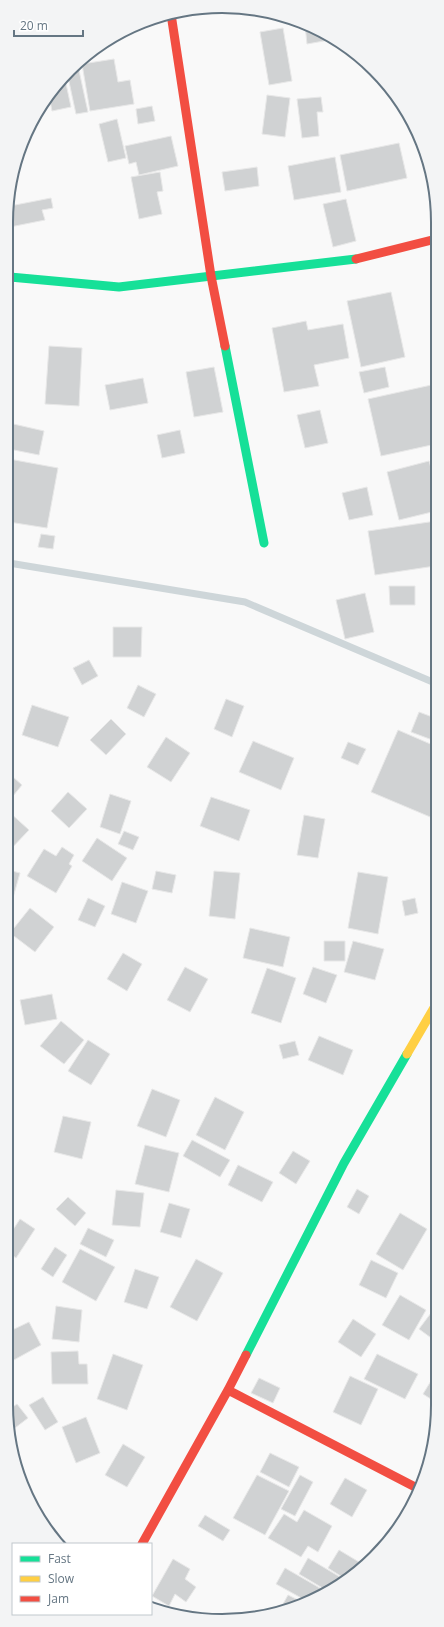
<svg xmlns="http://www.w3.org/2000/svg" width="444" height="1627" viewBox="0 0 444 1627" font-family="'Open Sans',sans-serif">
<rect width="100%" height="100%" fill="#f9f9f9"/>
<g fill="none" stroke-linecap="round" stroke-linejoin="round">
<path stroke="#ced6d9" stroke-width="7" d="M9,563l236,39 190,81"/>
</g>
<path fill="#d0d2d3" stroke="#e8e8e8" d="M305,25l25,10 5,4 -28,5z
M283,28l9,53 -23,4 -9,-53z
M114,59l4,23 12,-2 4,24 -44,7 -8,-47z
M78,66l10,46 -12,2 -8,-37z
M65,79l6,28 -19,4 -3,-16z
M267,95l23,3 -5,39 -23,-3z
M321,97l2,15h-6l2,24 -17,2 -5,-39z
M152,106l3,15 -17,3 -2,-15z
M117,119l9,39 -18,4 -9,-38z
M171,136l7,30 -39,9 -3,-13 -7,2 -4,-18z
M399,143l8,35 -60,13 -7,-36z
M335,157l6,35 -47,8 -6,-34z
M257,167l2,19 -34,5 -3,-19z
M160,172l3,19 -6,1 5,22 -23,5 -8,-42z
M51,198l2,10 -11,2 3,10 -35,7v-21z
M346,199l10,42 -23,6 -10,-43z
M391,292l14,65 -44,10 -14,-66z
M306,321l2,9 35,-6 6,34 -35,7 5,21 -35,6 -12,-64z
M49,346l33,2 -3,58 -34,-2z
M214,367l9,45 -29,5 -8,-45z
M385,367l4,20 -25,6 -5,-21z
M143,378l5,25 -38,7 -5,-25z
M436,384v60l-55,12 -13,-57z
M320,410l8,33 -23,5 -8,-33z
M9,423l35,8 -5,24 -30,-6z
M180,430l5,23 -23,5 -5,-23z
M9,459l49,9 -11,60 -38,-6z
M429,461l7,25v25l-37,9 -12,-48z
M367,487l6,28 -24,5 -7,-27z
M436,521l-1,45 -60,9 -7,-44z
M41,534l14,2 -2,13 -15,-2z
M389,586h26v19h-25z
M365,593l9,39 -29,7 -9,-39z
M113,627h29l-1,30h-28z
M89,660l9,16 -16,9 -9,-17z
M138,685l18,9 -12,23 -17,-9z
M226,699l18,7 -12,31 -18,-8z
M32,705l37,12 -11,30 -36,-12z
M419,712l16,6v23l-24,-9z
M111,719l15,15 -20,21 -16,-15z
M398,730l37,16v73l-64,-27z
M166,737l24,16 -19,29 -24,-15z
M253,741l41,17 -13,32 -42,-18z
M348,742l18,7 -8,16 -17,-7z
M13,777l9,8 -14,17v-19z
M68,792l19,17 -18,19 -18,-17z
M110,794l21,7 -11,33 -20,-7z
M211,797l39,13 -11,31 -39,-15z
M8,811l21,19 -21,22z
M304,815l21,4 -7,39 -21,-3z
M124,831l15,6 -6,13 -15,-6z
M97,838l30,20 -15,23 -30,-20z
M62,847l12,8 -5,9 3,2 -16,27 -29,-17 17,-27 12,7z
M8,870l12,3 -8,28 -4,-2z
M156,871l20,4 -4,18 -20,-4z
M214,871l26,2 -5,46 -26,-3z
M358,872l30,5 -10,57 -30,-6z
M122,882l26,9 -12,32 -25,-9z
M88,898l17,8 -10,21 -17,-7z
M415,898l3,15 -13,3 -3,-15z
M30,908l24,19 -19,25 -25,-19z
M250,928l40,9 -7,30 -40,-9z
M324,941h21v20h-21z
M353,941l31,8 -9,31 -31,-8z
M123,953l19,11 -15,27 -20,-12z
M185,967l23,12 -18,33 -23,-12z
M313,967l24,8 -11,28 -23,-9z
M267,968l29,10 -15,45 -30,-10z
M52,994l5,25 -32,6 -5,-25z
M61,1021l23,19 -20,24 -24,-18z
M319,1036l34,14 -10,25 -35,-15z
M88,1040l22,14 -19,31 -23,-14z
M295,1041l4,14 -16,4 -4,-14z
M152,1089l28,11 -14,37 -29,-11z
M215,1097l29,15 -19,38 -29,-15z
M63,1116l28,6 -9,37 -28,-7z
M192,1140l38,20 -10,17 -37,-21z
M145,1145l34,8 -10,39 -34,-8z
M293,1151l17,10 -14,23 -17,-11z
M238,1165l35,17 -11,20 -34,-17z
M357,1189l12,7 -10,18 -12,-7z
M116,1190l28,3 -4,34 -28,-2z
M68,1197l18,16 -11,13 -19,-17z
M169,1203l21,6 -9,29 -21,-6z
M400,1213l27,16 -24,41 -27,-16z
M20,1219l15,10 -19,29 -9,-7v-12z
M88,1228l26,12 -8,17 -26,-13z
M55,1247l12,8 -14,22 -12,-8z
M80,1249l35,18 -19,34 -34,-19z
M196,1259l27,14 -26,48 -27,-14z
M371,1260l27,13 -12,25 -27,-13z
M135,1269l24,8 -12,32 -23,-7z
M400,1295l26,15 -17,30 -27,-15z
M56,1306l26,4 -3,32 -27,-3z
M434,1309v31l-15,-11z
M353,1319l23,15 -15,23 -23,-15z
M29,1322l12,23 -29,16 -6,-12v-16z
M78,1351l1,13h8l1,20h-36l-1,-32z
M113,1354l30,11 -16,45 -30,-11z
M377,1354l41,20 -13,25 -41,-20z
M350,1376l28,13 -17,36 -28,-13z
M434,1376v25l-11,-7z
M259,1378l21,10 -7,15 -22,-10z
M43,1397l15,25 -13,8 -16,-25z
M17,1404l11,14 -17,13 -4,-20z
M86,1417l14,36 -24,10 -14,-36z
M123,1444l22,13 -18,30 -22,-12z
M270,1453l29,14 -10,20 -29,-15z
M257,1475l32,16 -24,44 -32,-17z
M300,1475l13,7 -18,34 -14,-7z
M345,1478l22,12 -15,27 -22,-13z
M304,1510l28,16 -14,26 -10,-6 -7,11 -33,-19 16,-24 13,8z
M205,1515l25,15 -7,11 -25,-15z
M339,1550l25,15 -11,12 -6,3 -19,-12z
M308,1558l32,19 -5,8 -9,5 -27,-16z
M173,1559l17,10 -5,10 11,8 -10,15 -11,-8 -6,12 -17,-10z
M285,1568l40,23 -20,9 -29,-16z
M288,1595l14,7 -23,11h-1z
M178,1609l13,7 -15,-4z"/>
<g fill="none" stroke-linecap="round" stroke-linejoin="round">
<path stroke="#16e098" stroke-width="9" d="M10,277l109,10 237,-28
M225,346l39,197
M246,1355l98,-192 63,-109"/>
<path stroke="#ffcf43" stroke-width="9" d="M407,1054l28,-48"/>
<path stroke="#f24e42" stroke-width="9" d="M171,14l40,262 14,70
M356,259l80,-20
M228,1390l189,98
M142,1544l86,-154 18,-35"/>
</g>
<path d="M0 0H444V1627H0ZM222 13H222A209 209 0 0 1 431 222V1405A209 209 0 0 1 222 1614H222A209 209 0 0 1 13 1405V222A209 209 0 0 1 222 13Z" fill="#f3f4f5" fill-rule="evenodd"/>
<path fill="none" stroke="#657683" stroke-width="2" d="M222 13H222A209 209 0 0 1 431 222V1405A209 209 0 0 1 222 1614H222A209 209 0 0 1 13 1405V222A209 209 0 0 1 222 13Z"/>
<rect x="12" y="1543" width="140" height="72" fill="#ffffff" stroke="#c1c8cd"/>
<rect x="20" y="1556" width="20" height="6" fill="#16e098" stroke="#c1c8cd"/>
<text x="48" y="1563" font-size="12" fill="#657683">Fast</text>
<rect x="20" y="1576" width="20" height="6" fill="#ffcf43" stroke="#c1c8cd"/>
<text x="48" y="1583" font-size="12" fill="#657683">Slow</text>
<rect x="20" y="1596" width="20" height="6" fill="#f24e42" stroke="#c1c8cd"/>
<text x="48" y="1603" font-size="12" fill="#657683">Jam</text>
<path d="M14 30v6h69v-6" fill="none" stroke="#657683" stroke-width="2"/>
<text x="20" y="30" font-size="12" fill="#657683" stroke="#ffffff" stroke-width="3" paint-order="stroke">20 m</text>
</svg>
